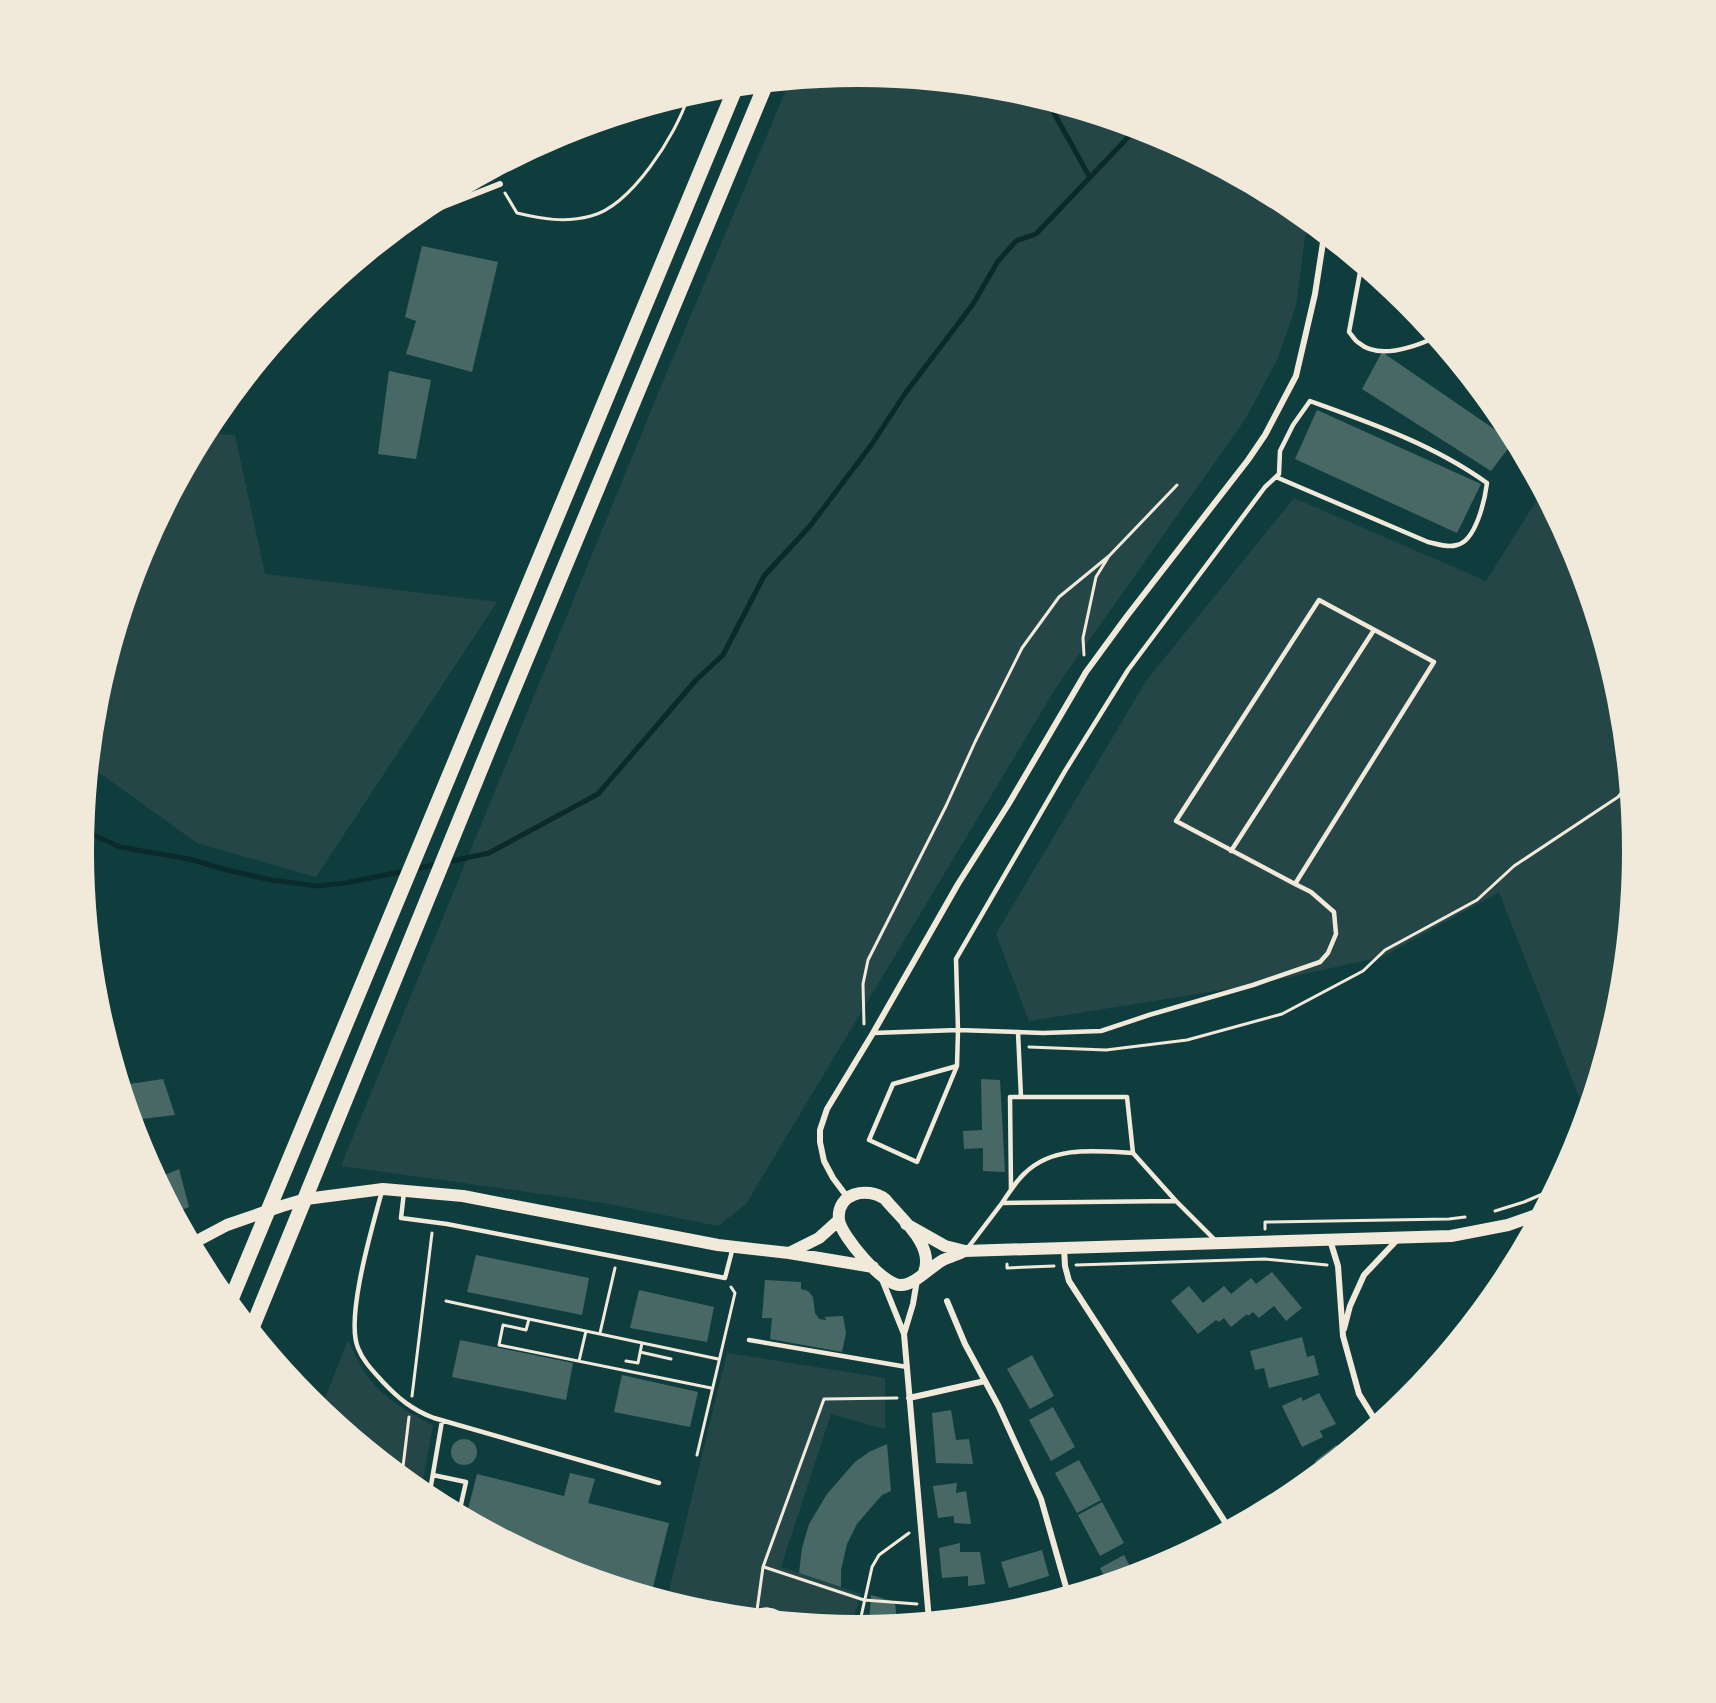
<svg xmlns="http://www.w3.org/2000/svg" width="1716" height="1703" viewBox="0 0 1716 1703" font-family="'IBM Plex Sans',sans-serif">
<rect width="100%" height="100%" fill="#0f3d3e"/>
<path fill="#244646" d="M858,77l152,14 145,45 134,71 18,15 -11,84 -19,54 -31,58 -189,268 -311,518 -28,22 -119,-24 -258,-36 328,-799 120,-284z
M207,433l28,2 30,139 232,28 -181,275 -119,-34 -106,-76 7,-67 44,-145z
M1541,493l33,62 44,146 15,151 -15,151 -33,109 -86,-220 -117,65 -129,28 -224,36 -33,-87 150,-253 148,-183 192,83z
M348,1340c5,10 9,20 15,30 15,24 44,43 70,55l-12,66 -100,-82z
M727,1353l158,25v51l-54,-15 -50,153 80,27 -10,32 -145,-14 -39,-13z"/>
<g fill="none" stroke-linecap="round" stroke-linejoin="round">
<path stroke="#0a2a2b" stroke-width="5" d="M1052,104l2,9 35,63
M85,831l35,16 69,12 38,11 44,10 46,6 28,-3 55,-11
M452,861l37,-8 109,-59 98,-114 27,-25 41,-79 46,-50 62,-82 32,-49 69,-91 25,-43 18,-20 20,-7 99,-104
M420,868l13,-3"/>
</g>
<path fill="#486865" d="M422,246l76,16 -26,110 -66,-18 10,-33 -11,-4z
M1382,352l131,90 -22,29 -129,-82z
M389,371l42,9 -15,79 -38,-5z
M1317,410l164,74 -24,49 -162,-74z
M163,1079l12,36 -42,5 -10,-35z
M981,1079l19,1 5,92 -22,-1v-23l-19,1 -1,-18 19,-1z
M179,1169l10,38 -13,5 -18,-34z
M476,1255l113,23 -7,37 -115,-23z
M1272,1272l30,36 -16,13 -12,-15 -15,12 -6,-6 -5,4 -1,-2 -16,13 -7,-9 -5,4 -3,-2 -18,14 -27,-33 18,-15 14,17 21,-17 7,8 20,-16 5,6z
M765,1280l36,2v7l7,2 5,6 2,16 4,6 7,1 -1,-3 18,-1 3,17 -4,19 -72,-13 2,-21h-10z
M639,1290l75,17 -7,35 -77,-14z
M1302,1337l5,20 7,-2 5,20 -50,13 -5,-20 -9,2 -5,-19z
M460,1340l113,23 -7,37 -114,-23z
M1032,1355l22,41 -24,13 -23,-40z
M622,1375l76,17 -8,35 -76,-15z
M1319,1393l17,31 -16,7 3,6 -21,10 -20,-41 19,-9 2,4z
M1053,1407l22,40 -24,14 -22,-41z
M951,1410l5,30 13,-1 4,25 -37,-1 -4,-50z
M451 1452a13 13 0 1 1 26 0a13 13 0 1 1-26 0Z
M1350,1441l3,2 -31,26 -7,-8 21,-16 4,4z
M887,1444l4,47 -9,4 -25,29 -10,20 -6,26v17l-42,-14 3,-25 7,-24 18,-30 28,-32 14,-10z
M1079,1460l22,40 -24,13 -22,-40z
M570,1473l25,6 -7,24 81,20 -18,72 -90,-28 -95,-50 11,-43 87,22z
M957,1483l-1,10 10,-2 5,33 -17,-1v-7l-16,2 -5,-32z
M1102,1502l22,41 -24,13 -22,-41z
M960,1543v9h20l5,32 -17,2v-10l-26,2 -3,-30z
M1042,1550l7,26 -40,12 -8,-26z
M1124,1555l10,19 -27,8 -7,-14z
M1054,1591l1,7 -40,12 -2,-7z
M871,1595l24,7 2,21 -28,2z"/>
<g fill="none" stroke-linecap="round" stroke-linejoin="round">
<path stroke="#f1e9da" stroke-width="3" d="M505,193l12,20c25,6 48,10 74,3 40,-10 85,-81 97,-119
M1084,655l-1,-17 13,-61 13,-21 68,-71
M864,1024l-1,-40 5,-24 78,-154 29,-64 47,-94 37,-51 50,-41
M1029,1047l77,3 81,-10 95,-26 81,-43 22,-21 92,-50 37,-34 104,-69 9,-11
M1495,1211l29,-9 28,-12
M1265,1229v-7l184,-3 16,-2
M1007,1264v4l47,-2
M1076,1265l189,-6 62,6
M446,1301l83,18
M600,1333l15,-65
M640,1352l31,7
M579,1361l7,-30
M626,1361l12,2 4,-20
M711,1388l-212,-43 4,-20 23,5 3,-11 189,40
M412,1396l20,-163
M697,1455l38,-162 -4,-6
M402,1475l7,-58
M764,1567l100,33 53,4
M757,1610l6,-43 61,-168 73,-1
M748,1616c13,-10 28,-10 38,3
M859,1626l13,-59 7,-12 30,-22"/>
<path stroke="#f1e9da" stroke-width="4.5" d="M1361,267l-12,65c3,3 6,9 10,11 20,17 55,4 75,-5
M1231,851l143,-221
M1018,1032l3,65
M873,1033l85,-3 85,3 58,-2 48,-16 104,-30 67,-23 8,-9 8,-19 -2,-22 -23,-20 -16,-8 -119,-63 143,-221 115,62 -139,222
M957,1066l-40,96 -48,-22 24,-56 64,-18 1,-36 -2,-71 109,-188 63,-101 137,-183 14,-13 1,-23 13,-26 17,-24c61,22 124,44 177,82 -2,16 -11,58 -30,62 -9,3 -20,-1 -29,-3l-152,-65
M1133,1153l43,48
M382,1191c-9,34 -37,126 -24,157 5,13 15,23 24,33 16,17 30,29 52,37l225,65
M404,1192l-3,26 46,6 278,54 8,-31
M1002,1203c7,-10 14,-22 23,-30 29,-28 71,-22 108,-20l-6,-56h-117l1,93
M967,1249l35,-46 174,-2 40,40
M749,1340l158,27
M433,1475l33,7 -7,31
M429,1497l13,-76"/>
<path stroke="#f1e9da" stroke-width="6" d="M418,215h3l79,-31
M848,1198l-15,-20 -9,-17 -4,-19v-12l7,-21 46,-76 85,-149 50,-79 78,-133 41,-56 121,-156 17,-25 31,-59 19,-82 9,-58
M1330,1240l8,26 5,70 16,58 18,29
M1064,1248l1,18 4,15 160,247
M881,1277l23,57 25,286
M947,1301l18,43 33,61 43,94 27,95
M1344,1329l6,-23 14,-31 33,-35
M904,1334l9,-30 4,-24
M909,1398l76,-17"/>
<path stroke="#f1e9da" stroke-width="12" d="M906,1224l39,22 20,5 486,-15 57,-11 31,-11
M193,1243l34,-18 55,-19 24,-7 77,-10 80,7 255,49 71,8 84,14
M789,1253l30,-15 20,-18
M924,1272c11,-27 -23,-53 -39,-73 -18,-13 -49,-6 -46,21 2,16 44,65 61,65 14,1 30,-18 43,-25 7,-3 15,-6 22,-9"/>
<path stroke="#f1e9da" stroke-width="15" d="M230,1302l505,-1213
M252,1328l245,-599 268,-643"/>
</g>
<path d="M0 0H1716V1703H0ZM94 851a764 764 0 1 1 1528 0a764 764 0 1 1-1528 0Z" fill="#f1e9da" fill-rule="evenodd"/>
</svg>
